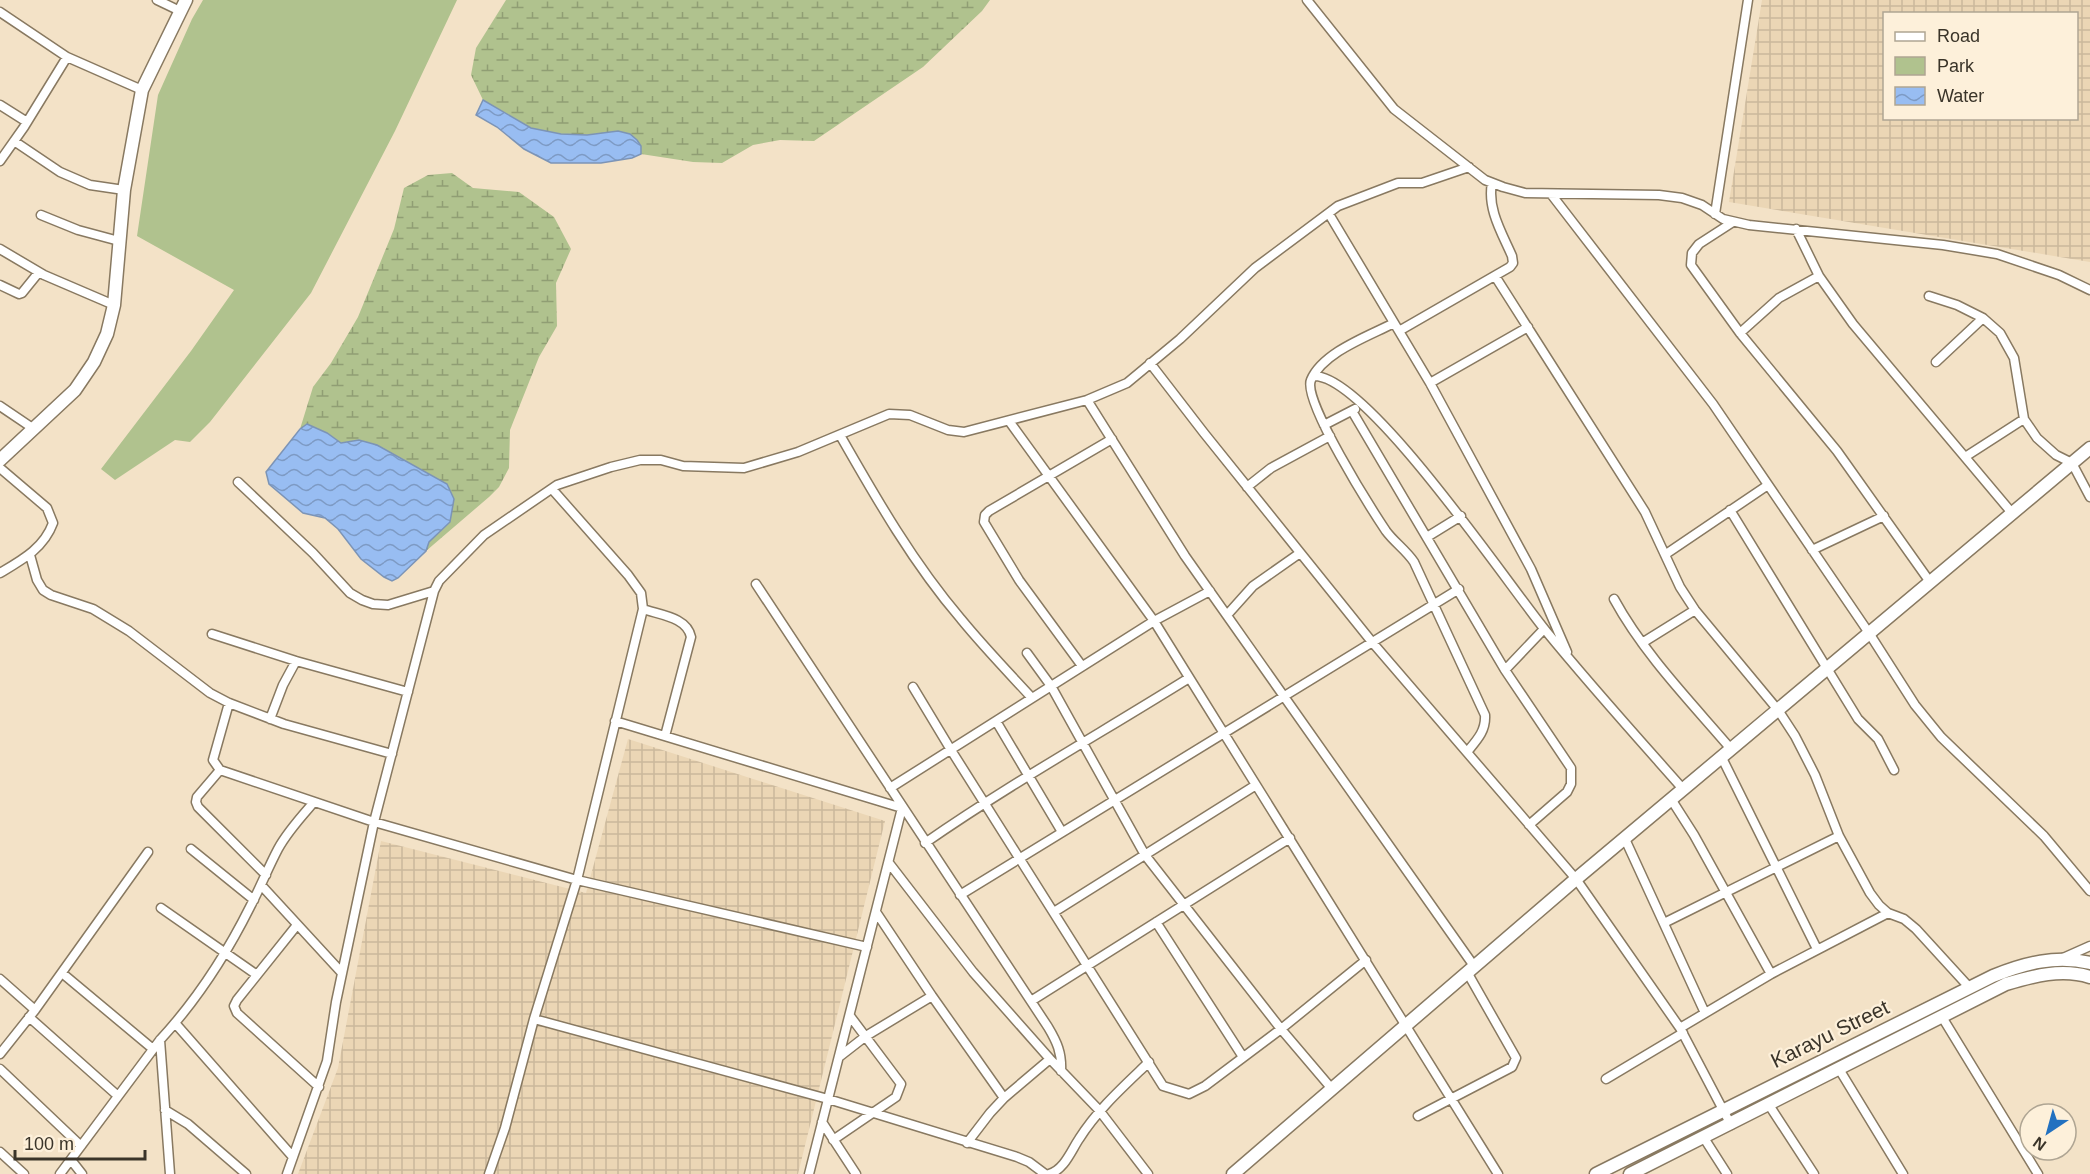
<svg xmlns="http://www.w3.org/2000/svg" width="2090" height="1174" viewBox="0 0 2090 1174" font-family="Helvetica,sans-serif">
<defs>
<pattern id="industrial-grid" width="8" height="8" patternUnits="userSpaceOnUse" patternTransform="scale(1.5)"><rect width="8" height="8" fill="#ebd6b5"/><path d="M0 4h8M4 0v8" fill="none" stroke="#cab89c"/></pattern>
<pattern id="wetland-marsh" width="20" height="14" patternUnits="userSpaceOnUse" patternTransform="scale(1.5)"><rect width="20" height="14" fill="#b0c28e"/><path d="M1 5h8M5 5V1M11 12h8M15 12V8" fill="none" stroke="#909e74"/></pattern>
<pattern id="water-waves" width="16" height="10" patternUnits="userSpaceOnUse" patternTransform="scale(1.5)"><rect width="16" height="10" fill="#98bdf2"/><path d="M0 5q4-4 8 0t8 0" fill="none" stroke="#7d9ac4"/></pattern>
</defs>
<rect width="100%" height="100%" fill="#f3e2c7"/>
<path fill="url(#industrial-grid)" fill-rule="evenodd" d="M1762,0h328v262l-361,-60zM1884,14h192v104h-192z
M628,739l257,82 -87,353h-500l40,-106 43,-227 205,52z"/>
<path fill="#b0c28e" d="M203,0h254l-62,131 -84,162 -101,129 -20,20 -15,-2 -60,40 -14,-11 90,-118 43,-61 -97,-54 21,-141 34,-76z"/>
<path fill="url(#wetland-marsh)" d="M506,0h484l-8,11 -59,56 -109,74 -34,-1 -27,5 -31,18 -29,-1 -52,-8v-8l-23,-15 -31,4 -26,-1 -30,-6 -48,-28 -12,-25 5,-27z
M452,173l21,15 46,4 35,25 17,32 -15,34 1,43 -18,31 -29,73 -1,38 -10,19 -10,10 -63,54 3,-9 21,-20 -91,-82 -18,3 -14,-10 -27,-4 13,-42 18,-24 27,-46 36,-88 10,-41 24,-13z"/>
<path fill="url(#water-waves)" stroke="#7c94b6" stroke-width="1.5" d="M483,100l48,28 30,6 26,1 31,-4 12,3 7,6 4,6v8l-9,4 -31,5h-50l-27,-14 -27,-22 -21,-12z
M307,424l20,9 14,10 18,-3 18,5 70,39 7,15 -4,23 -21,20 -3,9 -28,27 -6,3 -8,-4 -23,-18 -23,-30 -13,-11 -22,-5 -34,-29 -3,-12 34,-43z"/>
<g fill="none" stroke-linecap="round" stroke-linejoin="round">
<g stroke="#887961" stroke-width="11">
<path id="street" d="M157,0l23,11
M1307,0l87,109 91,71 18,7 22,6 134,2 23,3 20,7 21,14 26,6 194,20 54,9 62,21 31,15
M0,12l67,45 75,33
M0,105l27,17
M14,141l46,31 30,13 34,5
M0,161l24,-34 43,-70
M1551,194l162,210 156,229 46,72 26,32 103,99 46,55
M1329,214l101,169 101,186 36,83
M1715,214l33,-214
M41,215l37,15 41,11
M1733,222l-34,22 -7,9 -1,12 49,68 97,118 93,131
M1796,229l23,47 34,48 159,189
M0,249l44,26 70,30
M1495,276l150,236 35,75 15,23 83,100 17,26 20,39 24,61 31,57 9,12 9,8 16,6 12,10 53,58
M0,285l19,9 3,-1 17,-21
M1929,296l28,9 26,13 17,15 14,25 10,61 13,19 19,17 16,8 18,34
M1394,323c-25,13 -71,29 -83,57 -9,20 61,130 75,151 8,11 20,19 28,31l71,153c1,16 -8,25 -18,37
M1399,331l111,-64 3,-4 -1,-7c-10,-23 -25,-47 -20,-73
M1740,333l39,-35 40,-22
M1936,362l47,-44
M1150,363l54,70 168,209 204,237 104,149 51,97
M1314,376c53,-1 195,210 232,255 44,54 91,106 137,158
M1430,383l98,-56
M1087,400l98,156 289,410
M0,406l34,23
M1352,411l153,259 66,98v16l-4,8 -38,33
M1009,421l145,200 344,553
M1324,425l31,-16
M840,435c36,63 73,128 121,184 22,27 47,53 71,79
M1965,457l59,-38
M0,468l47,40 6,15c-9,25 -31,37 -53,50
M238,482l75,71 37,40 12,7 11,4 15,1 46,-14
M1247,487l24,-19 59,-32
M1730,510l128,209 20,20 16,31
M1427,537l34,-21
M1812,550l72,-34
M1666,554l102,-69
M30,555l7,25 6,10 8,5 42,14 36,22 81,62 19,10 55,21 108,30
M756,584l292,443c9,15 14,26 13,44
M1614,599c30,55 76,102 117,150
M643,609c17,6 44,8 48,28l-26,99
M1227,615l26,-29 47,-33
M212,634l84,27 112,31
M1642,643l53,-33
M1027,653l24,33 94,169 136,174 51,60
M1082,666l-63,-86 -35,-58 1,-7 4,-4 123,-72
M1505,670l39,-41
M913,687l38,63 212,336 26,8 16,-8 76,-57 85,-69
M229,703l-16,57 7,10 154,52 203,58 290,67
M270,719l13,-34 13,-24
M615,721l287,87 -93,366
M996,721l66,111
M1721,756l96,193
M220,770l-23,27 -1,5 2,5 68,68
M890,788l264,-167 56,-30
M1671,799l23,36 77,139
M1625,839l80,174
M925,843c85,-59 176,-110 264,-165
M191,849l63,51
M889,863l84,109 77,87 49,51 49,64
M261,885l81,88
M960,895l499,-306
M161,908l96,67
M876,912l56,84 72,102
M1054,912l202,-127
M1156,922l87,135
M1664,923l175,-87
M297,925l-60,75 -3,6 3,7 82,74
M2063,958l27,-12
M62,973l91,76
M0,979l35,31
M1031,1001l259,-163
M29,1017l89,79
M1942,1017l96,157
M534,1019l294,80 189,58 12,5 16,12
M175,1023l118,134
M1680,1028l91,-54 117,-61
M160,1040l10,134
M0,1054l35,-44 113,-158
M839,1057l27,-21 66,-40
M0,1069l81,77
M1839,1069l64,105
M1606,1079l77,-46
M1769,1105l45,69
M165,1110l23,14 58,50
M1418,1116l94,-49 4,-9 -49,-86
M822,1122l34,52
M1704,1138l23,36
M833,1140l63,-43 5,-13 -51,-68
M967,1143l23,-30 14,-15 46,-39
M0,1152l24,22
M71,1160l11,14
M60,1174l100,-134c36,-39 66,-85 90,-133 10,-19 18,-39 28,-58 9,-17 23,-32 36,-47
M287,1174l40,-113 9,-59 38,-180 60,-231 5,-10 45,-46 73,-50 54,-18 29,-7h21l22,6 61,2 54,-16 91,-38 21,1 38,15 16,2 123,-32 40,-17 53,-44 75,-71 83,-62 60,-23h24l47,-16
M489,1174l16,-46 29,-109 43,-139 66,-271 -2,-16 -13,-18 -76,-86
M1049,1174c15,-4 22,-23 30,-35 19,-30 44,-52 70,-77"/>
</g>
<g stroke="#887961" stroke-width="15">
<path id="secondary" d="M0,460l75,-70 19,-28 13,-28 7,-29 10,-115 18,-100 44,-90
M1233,1174l343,-295 514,-431
M1596,1174l397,-198c32,-13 63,-21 97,-13
M1630,1174l376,-190c27,-8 56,-16 84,-7"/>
</g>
<use href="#street" stroke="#fff" stroke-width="8"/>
<use href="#secondary" stroke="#fff" stroke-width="12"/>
</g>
<g text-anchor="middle" stroke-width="4.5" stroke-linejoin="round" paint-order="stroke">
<g font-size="21" fill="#3a3429" stroke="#fdf0da">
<text transform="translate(1830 1034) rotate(-26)" y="7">Karayu Street</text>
</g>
</g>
<rect x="1883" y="12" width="195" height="108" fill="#fdf0da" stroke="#afa593" stroke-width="1.5"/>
<rect x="1895" y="32" width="30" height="9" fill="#ffffff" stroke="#afa593" stroke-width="1.5"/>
<text x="1937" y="42" font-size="18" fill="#3a3429">Road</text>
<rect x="1895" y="57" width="30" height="18" fill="#b0c28e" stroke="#afa593" stroke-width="1.5"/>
<text x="1937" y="72" font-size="18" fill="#3a3429">Park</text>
<rect x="1895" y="87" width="30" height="18" fill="url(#water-waves)" stroke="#afa593" stroke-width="1.5"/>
<text x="1937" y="102" font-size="18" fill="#3a3429">Water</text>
<g transform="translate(2048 1132) rotate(216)"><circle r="28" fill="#fdf0da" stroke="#afa593" stroke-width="1.5"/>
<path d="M0-4.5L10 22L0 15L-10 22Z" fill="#2271c0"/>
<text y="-9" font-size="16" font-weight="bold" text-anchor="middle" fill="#3a3429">N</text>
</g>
<path d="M15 1150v9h130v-9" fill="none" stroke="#3a3429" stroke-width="3"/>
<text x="24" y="1150" font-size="18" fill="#3a3429" stroke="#fdf0da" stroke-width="4.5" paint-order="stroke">100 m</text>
</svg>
